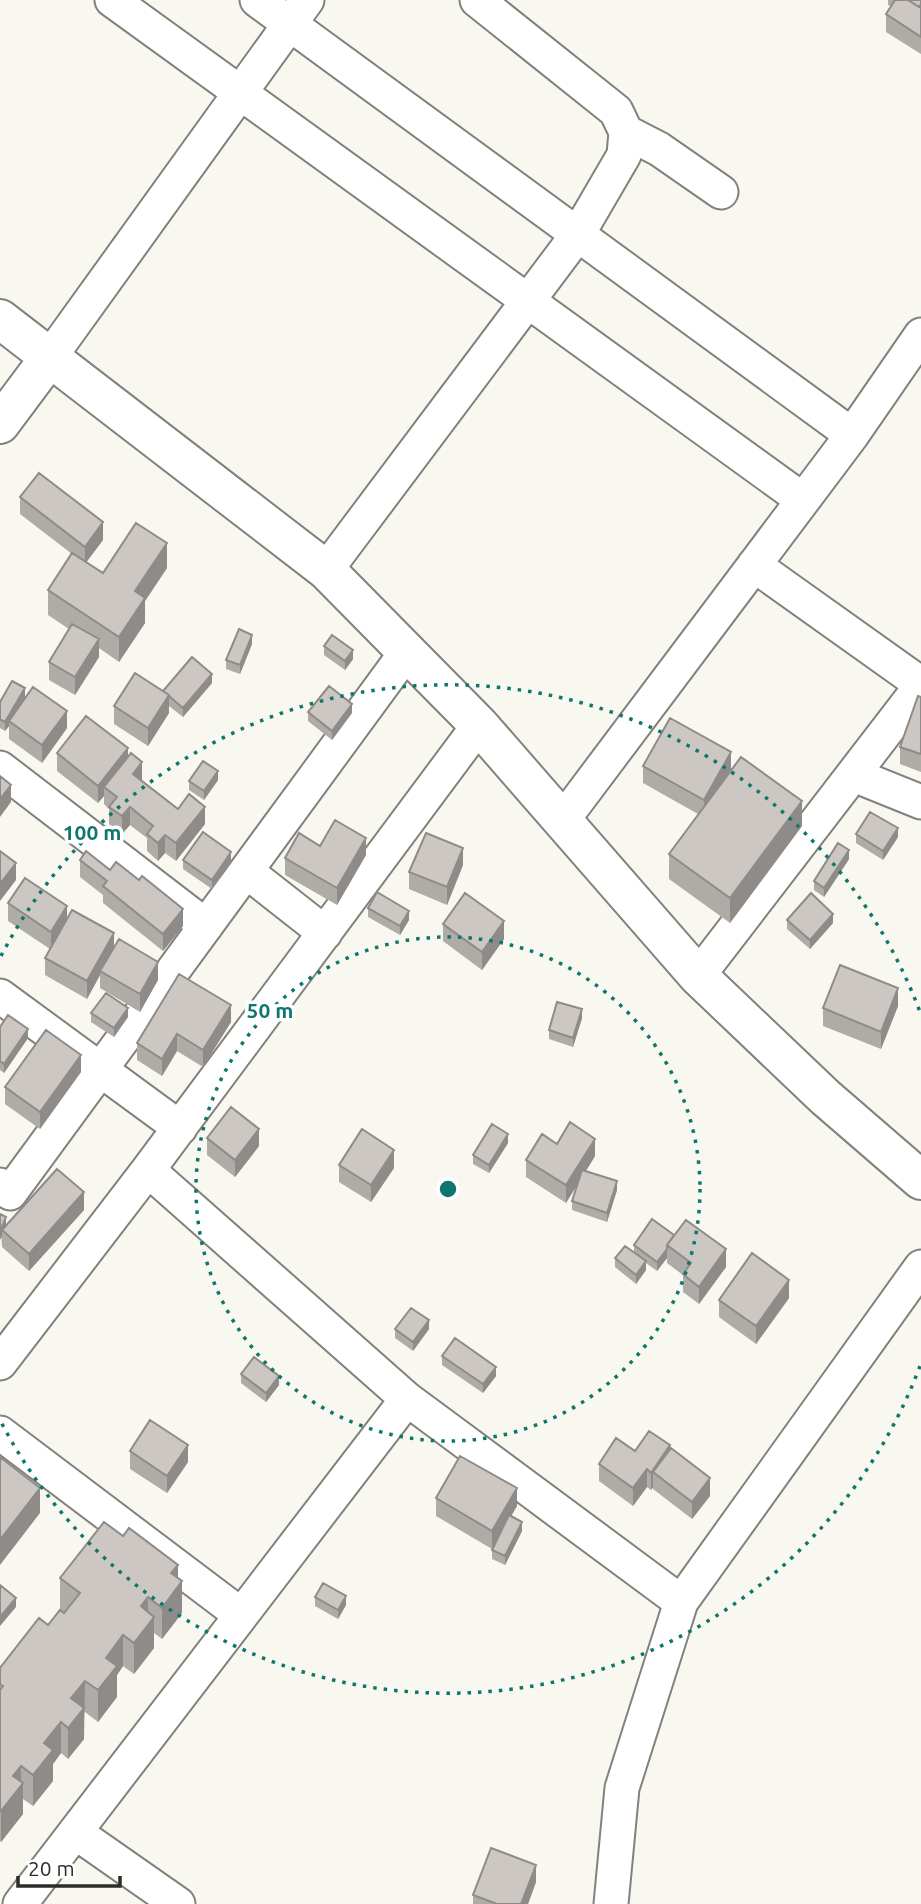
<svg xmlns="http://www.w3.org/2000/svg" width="921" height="1904" viewBox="0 0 921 1904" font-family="Ubuntu,sans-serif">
<rect width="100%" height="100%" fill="#f8f7f0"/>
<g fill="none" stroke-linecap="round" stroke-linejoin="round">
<g stroke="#82817b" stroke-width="37">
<path id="street" d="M112,0l691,500
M257,0l595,435
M626,132l33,17 62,43
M50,357l257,-357
M754,565l167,119
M326,570l252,-336 46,-79 2,-23 -10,-21 -139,-111
M0,768l206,158
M854,775l67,27
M562,821l290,-386 69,-100
M246,871l79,62
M698,976l223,-290
M0,996l180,132
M148,1170l259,229 274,203
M0,1185l10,8 398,-543
M0,1363l148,-193 331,-445
M0,1433l241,182
M75,1832l103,72
M20,1904l387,-505
M611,1904l11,-116 59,-186 240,-335"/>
</g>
<g stroke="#82817b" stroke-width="42">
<path id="secondary" d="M0,319l326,251 153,155 219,251 127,121 96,83
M0,424l50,-67"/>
</g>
<use href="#street" stroke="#fff" stroke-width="33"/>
<use href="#secondary" stroke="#fff" stroke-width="38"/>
</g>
<path fill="#afaba7" d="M888,0h33v54l-35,-22v-18l5,-8 -3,-1z
M20,497l83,43 -17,22 17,11 64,-5 -22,33v22l-26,39 -20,-14v9l-24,38 -26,-15v-18l20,-33 -21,-14v-25l24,-36 -52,-40z
M252,644l-12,30 -14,-5v-9z
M324,646l29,13 -8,11 -21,-15z
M212,683l-29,34 -14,-11v7l-21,33 -34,-22v-18l49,-15z
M25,697l42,31 -25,35 -33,-24v-13l-4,5 -5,-3v-26z
M921,697v75l-21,-8v-17z
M308,712l44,1 -20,27 -24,-19z
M57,753l71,3 14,24v1l36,28 27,15 -29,37 -11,-8 -7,8 -11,-10v-13l-17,-13 -8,9 -13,-10v-15l-5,-5v-8l-6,7 -41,-32z
M643,766l88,3 71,57 -72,97 -61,-44v-25l29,-40 -55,-31z
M218,780l-14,20 -15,-10v-9z
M856,834l42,3 -15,23 -27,-17z
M320,846l46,9 -29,50 -52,-30v-17z
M849,859l-25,38 -10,-7v-9z
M80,860l59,20 44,46 -20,25 -60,-48v-8l-23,-18z
M183,860l48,1 -19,28 -29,-20z
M463,865l-16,40 -38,-16v-17z
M8,903l59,15 47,29 44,33 -18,32 -40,-24v-13l-13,24 -42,-24v-17l5,-9 -42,-28z
M368,908l41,12 -9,15 -32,-18z
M787,920l46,3 -23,26 -23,-20z
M443,924l61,15 -22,31 -39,-29z
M898,1006l-17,43 -58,-23v-18z
M91,1013l37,4 -14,20 -23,-15z
M582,1018l-9,29 -24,-8v-9z
M231,1022l-28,45 -26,-16 -15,25 -25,-16v-17z
M0,1027l28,11 -24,35 -4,-3z
M81,1072l-41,57 -35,-25v-17z
M207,1138l52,8 -24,31 -28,-22z
M508,1143l-19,30 -16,-9v-9z
M595,1156l-9,15 31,19 -10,32 -35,-12v-9l5,-16 -11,18 -40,-26v-17z
M339,1165l55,3 -23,34 -32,-20z
M84,1210l-55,61 -27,-24 -2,-33 6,11z
M674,1235l52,32 -27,37 -16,-12v-17l-16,-12v-5l-10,13 -11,-8v7l-10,14 -21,-17v-9l19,-6v-7z
M789,1298l-33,46 -37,-27v-17z
M395,1329h34l-16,22 -18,-13z
M442,1356l54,20 -13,17 -41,-28z
M241,1374l38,11 -13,17 -25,-19z
M670,1450l40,46 -18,23 -39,-30v-2l-2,3 -4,-3 -14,19 -34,-25v-17l36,-13z
M130,1451l58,11 -21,31 -37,-24z
M436,1498l81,8 -6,10 11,15 -17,34 -13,-6v-9l6,-13 -6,12 -56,-33z
M60,1578l118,1 4,34 -20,26 -8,-6v15l-20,26 -11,-8 -6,9v22l-19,25 -13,-10 -1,1v26l-16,20 -7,-6 -8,11v17l-20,25 -10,-7v15l-22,28 -1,-1v-173l48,-43 12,-15z
M315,1597l31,8 -8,14 -23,-13z
M536,1882l-8,22h-55v-9z"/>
<path fill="#8f8b88" d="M103,522v18l-18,24v-17z
M167,543v25l-22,33v22l-26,39v-25l16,-46z
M252,635v9l-12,30v-9z
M99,639v18l-24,38v-18z
M353,650v9l-8,11v-9z
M212,674v9l-29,34v-9z
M25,688v9l-16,24v5l-4,5v-9z
M169,695v18l-21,33v-18z
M352,704v9l-20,27v-9z
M67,711v17l-25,35v-18z
M128,748v18l-24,21v9l-6,7v-17z
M731,752v18l-27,48v-18z
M142,762v18l-9,12v-18z
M218,771v9l-14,20v-9z
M11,785v17l-11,15v-18z
M802,801v25l-72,97v-25z
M130,807v18l-8,9v-18z
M205,807v17l-29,37v-18z
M898,828v9l-15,23v-9z
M165,835v18l-7,8v-18z
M366,838v17l-29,50v-17z
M463,848v17l-16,40v-18z
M849,850v9l-25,38v-9z
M231,852v9l-19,28v-9z
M16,863v17l-16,21v-17z
M67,906v17l-16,26v-17z
M183,909v17l-20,25v-17z
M409,911v9l-9,15v-9z
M833,914v9l-23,26v-9z
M504,921v18l-22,31v-18z
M114,933v17l-14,21v4l-13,24v-18z
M158,962v18l-18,32v-18z
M898,988v18l-17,43v-17z
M231,1005v17l-28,45v-17z
M128,1008v9l-14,20v-9z
M582,1009v9l-9,29v-9z
M28,1029v9l-24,35v-9z
M177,1034v17l-15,25v-17z
M81,1055v17l-41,57v-17z
M259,1129v17l-24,31v-17z
M508,1134v9l-19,30v-8z
M595,1139v17l-29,47v-18z
M394,1150v18l-23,34v-17z
M617,1181v9l-10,32v-9z
M84,1192v18l-55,61v-17z
M6,1217v9l-4,4v6l-2,4v-9z
M667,1249v9l-10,13v-9z
M726,1249v18l-27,37v-17z
M646,1261v9l-10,14v-9z
M789,1280v18l-33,46v-18z
M429,1320v9l-16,22v-9z
M496,1367v9l-13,17v-9z
M279,1376v9l-13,17v-9z
M188,1445v17l-21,31v-17z
M670,1445v18l-17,9v15l-2,3v-17z
M647,1469v18l-14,19v-18z
M710,1478v18l-18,23v-17z
M40,1488v25l-40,52v-25z
M517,1488v18l-25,43v-18z
M522,1522v9l-17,34v-9z
M178,1565v21l4,-5v32l-20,26v-31l9,-35z
M346,1596v9l-8,14v-9z
M148,1597v28l6,-8v31l-20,26v-31l7,-37z
M16,1598v9l-16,19v-9z
M123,1635v31l-6,9v22l-19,25v-32l8,-32z
M85,1681l-1,58 -16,20v-31l3,-30z
M61,1722v31l-8,11v17l-20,25v-31l11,-32z
M21,1766v20l2,-3v31l-22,28v-31l12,-35z
M536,1865v17l-8,22h-7z"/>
<path fill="#ccc7c2" stroke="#8f8b88" stroke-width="2" d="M895,0h13l11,7 2,-2v32l-35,-23z
M908,0h13v4l-2,3z
M39,473l64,49 -18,25 -65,-50z
M136,523l31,20 -32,48 10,7 -26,39 -71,-47 24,-37 31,20z
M72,624l27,15 -24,38 -26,-15z
M239,629l13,6 -12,30 -14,-5z
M332,635l21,15 -8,11 -21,-15z
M192,657l20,17 -29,34 -14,-12v-1l-6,-4z
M135,673l34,22 -21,33 -34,-22z
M12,681l13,7 -20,34 -5,-3v-17z
M329,686l23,18 -20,27 -24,-19z
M33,687l34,24 -25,34 -33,-24z
M918,696l3,1v57l-21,-7z
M86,716l42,32 -30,38 -41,-33z
M670,718l61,34 -27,48 -61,-34z
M131,753l11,9 -9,12 45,35 11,-15 16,13 -29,36 -11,-8 -7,8 -11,-9 6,-8 -23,-19 -8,9 -13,-9 8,-10 -13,-10z
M741,757l61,44 -72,97 -61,-44z
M203,761l15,10 -14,20 -15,-10z
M0,776l11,9 -11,14z
M870,812l28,16 -15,23 -27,-17z
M335,820l31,18 -29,50 -52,-30 14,-25 21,13z
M203,832l28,20 -19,28 -29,-20z
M426,833l37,15 -16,39 -38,-15z
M838,843l11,7 -25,38 -10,-7z
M0,851l16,12 -16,21z
M86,851l24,19 6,-8 23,18 3,-4 41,33 -20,25 -60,-48 4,-5 -27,-21z
M25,878l42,28 -16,26 -43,-29z
M377,892l32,19 -9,15 -32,-18z
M465,893l39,28 -22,31 -39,-28z
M811,893l22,21 -23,26 -23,-20z
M72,910l42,23 -27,48 -42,-23z
M119,939l39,23 -18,32 -40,-23z
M840,965l58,23 -17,44 -58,-24z
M179,974l52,31 -28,45 -26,-16 -15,25 -25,-16z
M106,993l22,15 -14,20 -23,-15z
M557,1002l25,7 -9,29 -24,-8z
M8,1015l20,14 -24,35 -4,-3v-34z
M46,1030l35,25 -41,57 -35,-25z
M231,1107l28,22 -24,31 -28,-22z
M570,1122l25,17 -29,46 -40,-25 16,-26 15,10z
M492,1124l16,10 -19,31 -16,-10z
M362,1129l32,21 -23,35 -32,-20z
M57,1169l27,23 -55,62 -27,-24z
M582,1170l35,11 -10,32 -35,-12z
M0,1214l6,3 -6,14z
M652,1219l22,16 -7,10v4l-10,13 -23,-17z
M686,1220l40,29 -27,38 -16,-13 8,-11 -24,-18z
M625,1246l21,15 -10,14 -21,-17z
M752,1253l37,27 -33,46 -37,-26z
M411,1308l18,12 -16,22 -18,-13z
M455,1338l41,29 -13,17 -41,-28z
M254,1357l25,19 -13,17 -25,-19z
M150,1420l38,25 -21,31 -37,-25z
M649,1431l21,14 -19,28 -4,-4 -14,19 -34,-24 17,-26 19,13z
M671,1448l39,30 -18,24 -39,-30z
M460,1456l57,32 -25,43 -56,-33z
M0,1457l40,31 -40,52z
M509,1515l13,7 -17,34 -13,-6z
M104,1522l19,14 6,-8 49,37 -7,8 11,8 -20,27 -14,-11 -7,9 13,11 -20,26 -11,-8 -17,23 11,8 -19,24 -13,-9 -14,17 13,10 -16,20 -7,-6 -17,21 9,7 -20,25 -12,-9 -8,10 10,7 -22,28 -1,-1v-120l3,-4 -3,-2v-16l39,-50 9,7 12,-15 4,3 16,-20 -20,-15z
M323,1583l23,13 -8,14 -23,-13z
M0,1585l16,13 -16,19z
M491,1848l45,17 -15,39h-24l-24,-9z"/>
<g fill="none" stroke="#0f766e" stroke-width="3.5" stroke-dasharray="3.5 7">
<circle cx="448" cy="1189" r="252"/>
<path d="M920 1366A504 504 0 0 1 1 1422M1 956A504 504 0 0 1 920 1012"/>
</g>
<circle cx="448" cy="1189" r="10" fill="#0f766e" stroke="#fff" stroke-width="3.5"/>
<g font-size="21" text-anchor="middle" font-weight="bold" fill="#0f766e" stroke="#fff" stroke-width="7" stroke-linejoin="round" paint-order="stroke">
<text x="92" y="840">100 m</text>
<text x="270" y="1018">50 m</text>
</g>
<path d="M18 1876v10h102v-10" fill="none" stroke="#2c2c29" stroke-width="3.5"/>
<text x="28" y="1876" font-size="21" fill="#2c2c29" stroke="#ffffff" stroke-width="5" paint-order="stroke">20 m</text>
</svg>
